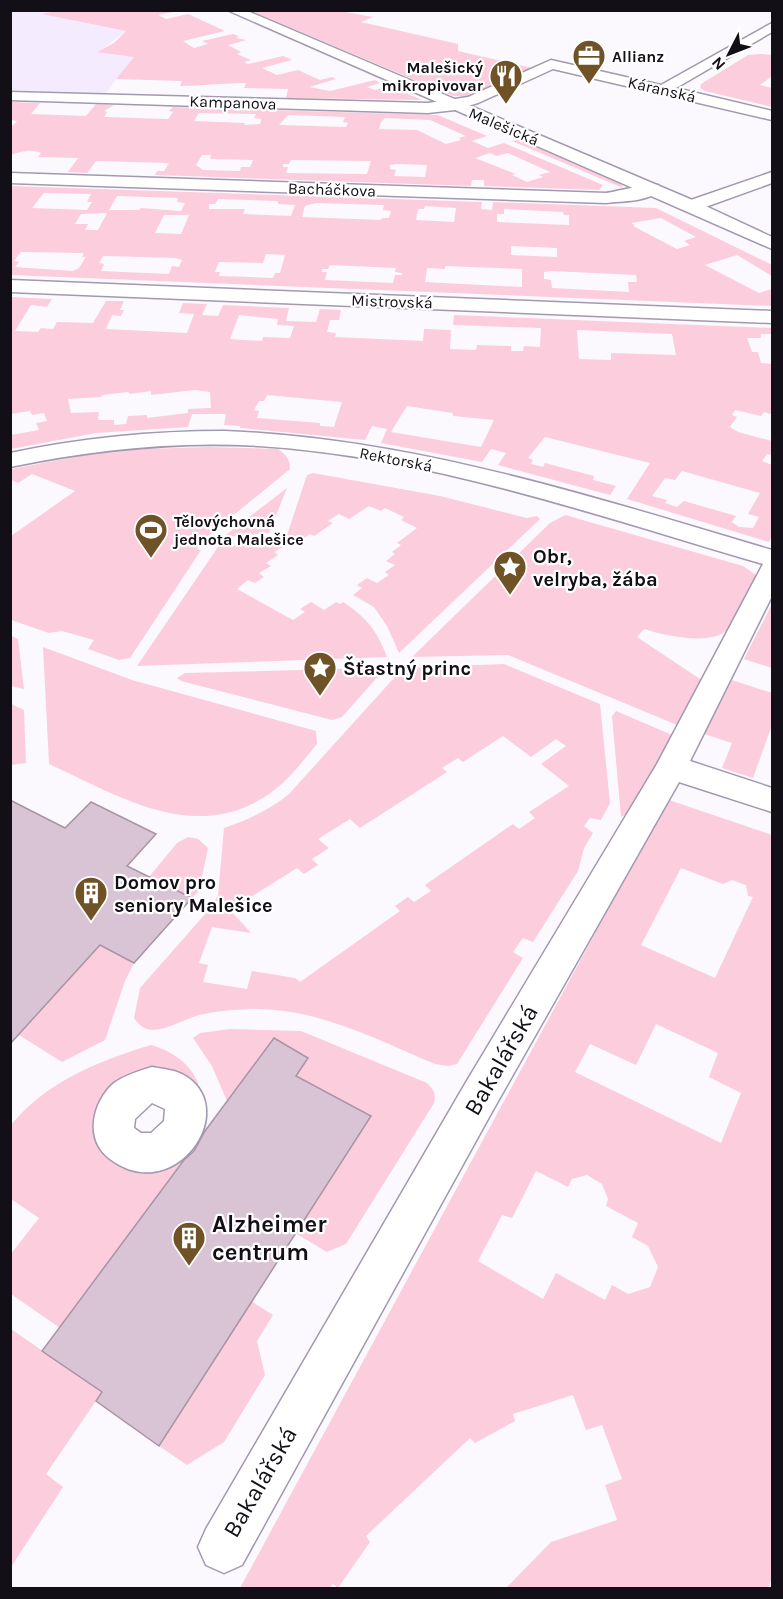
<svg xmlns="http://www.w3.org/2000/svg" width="783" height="1599" viewBox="0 0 783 1599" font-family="Karla,sans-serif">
<rect width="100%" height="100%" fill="#fbf9fe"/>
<path fill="#f4ebfe" d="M11,11h44l-11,3 82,17 -28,21 36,4 -28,37 -95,-3z"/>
<path fill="#fccddc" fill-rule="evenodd" d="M55,11l40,1 5,-2 79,1 -21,4 8,4 22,-5 37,17 -42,10 11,7 14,-4 -6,-3 31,-7 6,2 -3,2 11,2 -19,5 13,7 -4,2 14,6 -7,2 4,2 35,-8 9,4 -30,8 15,7 21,-5 22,10 12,-3 4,2 -27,8 21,4 45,-11 5,3 -13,4 8,3 14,-4 33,14 -136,-2 2,-9 -44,-1 2,-5c-24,0 -42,3 -66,3l2,-5 -66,-2 18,-22 -37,-5 17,-9 12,-12 -84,-17z
M251,11h97l-2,1 27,5 -12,5 97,22v7l74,17 -63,28h-16z
M761,54l11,1v21l-12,9 12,3v19l-67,-16 -5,-3 1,-4 47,-29z
M11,102l29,1 -9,11 55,2 10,-12 18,1 -10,6 3,1 -3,5 64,2 5,-7 -4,-1 4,-4 265,8 49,21 -15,5 16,7 16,-5 99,42 -4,5 -115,-4v-6h-12l-1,6 -316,-11 2,-4h7l5,-8 -73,-2 -9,12 -19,-1 10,-14 -40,-1 3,-4c-9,-5 -22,-1 -30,2v-28l6,-6 -6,-1zM199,113l57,1 -2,4 7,1 -1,5 -16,1 1,-2 -51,-2zM288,115l57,2 -2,5 5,1 -2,4 -67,-2zM385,118l45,2 36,16 -7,2 2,2 -15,4 -29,-14 -38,-1 2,-7zM490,153l7,3 11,-3 42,19 -11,3 4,2 -16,5 -15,-7 4,-1 -41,-16zM202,155h9l-1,4 43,1 -3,7h-9l-1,4 -37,-1 -7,-5zM291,160l80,1 -4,13 -81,-1 2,-6h-5v-3h6zM397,164l30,1 -2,12 -31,-1 2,-6 -6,-1v-4z
M520,139l94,40 7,5 2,4 -111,-47z
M11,186l471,16 -1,7 11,1 1,-8 163,6 116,57v11l-35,-21 -32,10 54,28 13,-4v17l-761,-31zM44,193l47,1 -4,8h5l-5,8 -55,-2zM117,196l61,2 -1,4 8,1 -4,8 -40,-3 -2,2h-30zM218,199l60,2v3l17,1 -4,11 -48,-2 2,-5h-36v-5h6zM316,203l68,2 -1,5 8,1 -2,7h-7l-1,2 -79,-3 3,-11zM425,206l31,2 -2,14 -38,-2 2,-11h6zM504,209l59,3 1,3h5v10l-72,-3v-8h7zM107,213l-9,17h-13l3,-6h-13l6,-10zM164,215h25l-8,19 -26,-1zM661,218l35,19 -12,4 6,4 -13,4 -44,-23 2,-1 -4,-2zM511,246l46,2v9l-46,-2zM21,252l63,1 -2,4h4l-7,11 -6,3 -58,-4 4,-5 -5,-1zM266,254l19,1 -5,18h-5l-2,5 -54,-2 1,-4h-5l4,-10 44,1zM103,256l73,2 6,2 -3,7 -7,-1 -3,8 -68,-3 3,-7 -5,-1zM330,265l66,3 -1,4 7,1v2h-7l-2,8 -68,-3 2,-8h-5v-3h6zM445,266l77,3v18l-97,-5 2,-14 18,1zM551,271l85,4 1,7h-9l1,10 -77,-4 -1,-8 -7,-1v-7z
M11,297l41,2 -5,8 -16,-2 -16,26 23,1 3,-4 12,1 4,-7 36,1 13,-22h18l-4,9h4l-3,6 -9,-1 -6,14 81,4 7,-19 -15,-1 4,-10 24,1 -5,11 16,1 5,-11 66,3 -3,13 30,1 4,-13 21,1 -2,10h-9l-3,12 9,1 -1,4 88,4 1,-12 27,1 -1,19 26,1 1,-5 34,1v5h12l1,-5 16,1 1,-19 -88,-3 1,-10 318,13v6h-11v4h-14l5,14h6l3,11 11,1v48l-2,2 -6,-2 -3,4 -26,-6 -3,5 5,2 -7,10 8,5 34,9v14l-5,-1 -5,7 10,4v71l-3,6 -142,-43 23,-36 -105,-26 -17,21 5,2 -2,4 12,3 2,-4 49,13 -1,4 23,6 -6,9 -112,-30 8,-12 -15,-4 -9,13 -101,-19 6,-14 -15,-3 -7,14 -125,-12v-2l-16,-1 2,-11h-34l-4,13 -92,6 -85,16v-14l28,-5 -3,-7 11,-2 -3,-8 -12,2 -2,-4 -19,3zM239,315l39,4 -1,6 17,1 -4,12 -27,-1 -1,4 -32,-2zM577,330l95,4 4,21 -65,-2v7l-32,-1zM195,390l15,2 1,16 -23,1v4l-41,5v-3l-19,1 -2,8 -12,1v-5h-16l1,-8 -28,1 -3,-14 33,-2 1,-2 26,-3 2,2 21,-3v4zM267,395l75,7 -8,25 -14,-1v-3l-63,-5 2,-7 -5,-1 5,-9h5zM407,406l46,7v3l41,4 -13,27 -90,-15zM682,471l78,22 -12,21 11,3 -6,11 -14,-1 -7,-5 4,-6 -52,-15 -7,6 -12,-4 2,-3 -15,-4 13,-18 10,2z
M208,447l70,2c8,6 12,10 12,20l-87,71 -6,9 4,1 -71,108 -11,2 -31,-11 6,-9 -32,-9 -13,2 -38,-13v-84l64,-45 -43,-17 -14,9 -7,-3v-11l101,-19z
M313,473l127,23 87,22 10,-2 3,3 -141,134 -12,-27 -13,-19 -21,-12 9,-7 -5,-3 10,-7 10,5 12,-8 -4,-3 10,-7 -9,-4 9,-7 -3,-2 9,-7 -4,-2 20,-15 -16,-8 3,-3 -19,-9 -4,3 -12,-5 -20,13 -10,-5 -11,7 5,2 -19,13 -4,-2 -12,8 -11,-7 20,-60z
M287,488l-18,45 -46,4z
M565,515l178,51 13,9c-8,16 -14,36 -24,50 -15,23 -65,11 -88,4l-7,8 66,44 -21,46 -174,-72 -96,2 138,-134z
M275,543l10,3 -11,6 4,3 -12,8 5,3 -12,7 5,4 -9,6 -7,-3 -11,9 56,31 12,-8 -5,-3 11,-7 13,8 12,-8 4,2 3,-2c23,15 34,28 44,55l-250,9 81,-119z
M772,604v64l-28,-9z
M11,636l7,3 6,50 -13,-3z
M43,647l89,33 184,51 1,13c-15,18 -29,37 -48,50 -74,51 -150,2 -220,-30z
M504,664l96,40 10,99 -9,17 -11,-2 -6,8 9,7 -9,15 -6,23 -45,71 -10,-4 -10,14 10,6 -66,106 -9,2 -13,-2c-58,-24 -119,-57 -184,-55 -18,1 -37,2 -55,7 -14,4 -29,14 -44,14 -9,-1 -13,-5 -18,-12l6,-30 73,-83 5,-10 6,-67c23,-8 46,-18 65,-34l114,-126zM503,736l28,21 25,-18 10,7 -25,18 28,22 -40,26 6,6 -16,11 -6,-5 -88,61 6,6 -17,11 -6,-5 -13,9 5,5 -100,71 -5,-4 -43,-7 -5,18 -44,-7 5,-17 -9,-2 13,-36 39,6 -21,-23 67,-42 7,6 14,-9 -6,-6 17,-11 -11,-9 32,-20 10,9 87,-56 -5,-4 16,-10 5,4z
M378,668l4,3 -1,2 -39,44 -10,3 -151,-39 -4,-3 8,-5z
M732,680l40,13v32l-19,53 -31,-10 10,-25 -28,-9z
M11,704l13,6 2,53 -15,2z
M616,711l61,26 -39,71 -17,9 -9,-101z
M669,800l103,35v740l-3,13h-263l45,-46 66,-22 -12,-35 17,-6 -20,-54 -16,5 -13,-35 -60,19 2,7 -40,22 -5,-5 -104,98 4,6 -32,46 -5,-4 -3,4h-90l404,-745zM681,868l42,16 9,-4 14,5 2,11 5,1 -38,81 -74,-33zM656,1024l62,29 -9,24 32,16 -20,50 -146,-71 15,-28 46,21zM536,1171l32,16 4,-8 15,-4 15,9 6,15 -2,7 32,17 -6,14 16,9 10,21 -8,20 -22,7 -16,-9 -7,15 -49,-27 -13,26 -65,-38 24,-46 10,3z
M188,837l10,2 10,9 -9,43 -7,7 -43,-21 28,-34z
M100,945l34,18 -9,18 -20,59 -43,22 -43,-27z
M230,1029l71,2 126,52c7,7 9,11 7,20l-88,141 -19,8 -32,-19 75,-117 -38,-21 -41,-13 17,-24 -34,-20 -47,63 -15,-35 -19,-28 7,-5z
M151,1045c23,6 51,26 49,53 -1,9 -7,20 -10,28l14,7 -144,195 -49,-34 -1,-39 29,-37 -28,-19v-74c35,-43 87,-64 140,-80zM165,1086l4,59 -55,-14z
M251,1301l22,14 -16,26 8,34 -41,67 -37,23 -28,-19z
M11,1329l91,63 -56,82 17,13 -52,80z"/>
<path fill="#d9c4d5" stroke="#a894a4" stroke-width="1.5" d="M10,800l55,28 26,-26 65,32 -29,32 65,32 -58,65 -34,-18 -90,99z
M274,1038l34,20 -12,18 75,40 -212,330 -63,-45 6,-9 -60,-41 142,-191 10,-9 11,-20z"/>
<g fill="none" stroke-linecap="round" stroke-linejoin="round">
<g stroke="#a399af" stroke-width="3">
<path id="pedestrian" d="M152,1067c12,2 25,3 35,10 53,36 -14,130 -77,82 -26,-19 -18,-57 4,-76 11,-8 25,-12 38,-16zM152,1103l13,6 -1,12 -13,12h-10l-7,-5 1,-9z"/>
</g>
<g stroke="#a399af" stroke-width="3">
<path id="minor" d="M772,23v9l-96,56 96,23v9l-219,-51 -75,34 -23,7 -27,3 -418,-13v-8l418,11 40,-6 83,-37 110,25z
M772,172v11l-75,27h-12l-3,-4 3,-4z
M10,173l596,20c13,-2 42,-10 52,-8l3,4c-11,13 -39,12 -55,14l-596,-20z
M10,280l762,31v12l-762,-31z
M224,431c188,7 369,66 548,119v46l-82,165 82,27v24l-93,-30 -186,328 -251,455 -18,8 -18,-8 -8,-18 8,-18 259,-445 192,-320 106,-200c-165,-48 -331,-107 -504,-118 -84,-5 -166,4 -249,21v-14c71,-15 141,-22 214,-22z"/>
</g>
<g stroke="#a399af" stroke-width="3">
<path id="tertiary" d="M227,10h18l452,192 75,35v12z"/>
</g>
<use href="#pedestrian" fill="#fff" fill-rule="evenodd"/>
<use href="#minor" fill="#fff" fill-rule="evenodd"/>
<use href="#tertiary" fill="#fff" fill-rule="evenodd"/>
</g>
<defs>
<g id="office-pin" transform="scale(1.725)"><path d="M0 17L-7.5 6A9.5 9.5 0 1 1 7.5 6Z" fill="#6f5226" stroke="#fff"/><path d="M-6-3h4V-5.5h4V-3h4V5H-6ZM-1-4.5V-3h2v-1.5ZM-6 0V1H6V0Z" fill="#fff"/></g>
<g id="restaurant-pin" transform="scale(1.725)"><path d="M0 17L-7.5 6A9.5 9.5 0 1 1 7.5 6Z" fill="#6f5226" stroke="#fff"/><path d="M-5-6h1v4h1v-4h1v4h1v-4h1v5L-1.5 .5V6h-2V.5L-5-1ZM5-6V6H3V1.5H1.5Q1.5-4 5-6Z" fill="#fff"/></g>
<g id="stadium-pin" transform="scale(1.725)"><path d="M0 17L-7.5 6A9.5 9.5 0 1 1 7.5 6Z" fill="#6f5226" stroke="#fff"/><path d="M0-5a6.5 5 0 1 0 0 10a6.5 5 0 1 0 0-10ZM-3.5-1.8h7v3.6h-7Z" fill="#fff"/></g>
<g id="sight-pin" transform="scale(1.725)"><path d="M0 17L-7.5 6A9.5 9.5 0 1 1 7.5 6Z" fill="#6f5226" stroke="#fff"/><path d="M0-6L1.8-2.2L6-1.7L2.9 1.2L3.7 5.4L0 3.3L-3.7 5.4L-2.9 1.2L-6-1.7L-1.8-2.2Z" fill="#fff"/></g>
<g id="building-pin" transform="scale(1.725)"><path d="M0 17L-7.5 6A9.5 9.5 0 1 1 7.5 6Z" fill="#6f5226" stroke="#fff"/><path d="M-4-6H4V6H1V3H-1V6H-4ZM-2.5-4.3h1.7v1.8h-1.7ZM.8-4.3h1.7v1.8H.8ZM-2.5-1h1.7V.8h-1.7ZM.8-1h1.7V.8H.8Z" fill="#fff"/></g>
</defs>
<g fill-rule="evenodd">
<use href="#office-pin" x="589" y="56"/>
<use href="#restaurant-pin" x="506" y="76"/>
<use href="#stadium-pin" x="151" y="530"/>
<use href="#sight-pin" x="510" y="567"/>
<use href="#sight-pin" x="320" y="668"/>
<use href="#building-pin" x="91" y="893"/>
<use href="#building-pin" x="189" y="1238"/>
</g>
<g text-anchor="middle" stroke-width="4.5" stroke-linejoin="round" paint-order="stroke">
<g font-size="16" font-weight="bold" fill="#120f17" stroke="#fff" text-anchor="start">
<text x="612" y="62">Allianz</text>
<text x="483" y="73" text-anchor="end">Malešický<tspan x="483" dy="18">mikropivovar</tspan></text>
<text x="174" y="527">Tělovýchovná<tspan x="174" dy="18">jednota Malešice</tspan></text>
</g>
<g font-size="16" fill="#120f17" stroke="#fff">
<text transform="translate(662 89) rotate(13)" y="6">Káranská</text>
<text transform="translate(233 102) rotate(2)" y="6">Kampanova</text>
<text transform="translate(504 126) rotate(23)" y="6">Malešická</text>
<text transform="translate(332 189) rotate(2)" y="6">Bacháčkova</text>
<text transform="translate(392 301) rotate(2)" y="6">Mistrovská</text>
<text transform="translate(396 459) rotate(11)" y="6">Rektorská</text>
</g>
<g font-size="20" font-weight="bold" fill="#120f17" stroke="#fff" text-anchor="start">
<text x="533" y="563">Obr,<tspan x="533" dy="23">velryba, žába</tspan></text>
<text x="343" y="675">Šťastný princ</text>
<text x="114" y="889">Domov pro<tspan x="114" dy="23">seniory Malešice</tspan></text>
</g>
<g font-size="24" fill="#120f17" stroke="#fff">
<text transform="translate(501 1060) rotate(-60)" y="8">Bakalářská</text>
<text transform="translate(260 1482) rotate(-60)" y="8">Bakalářská</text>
</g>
<g font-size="24" font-weight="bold" fill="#120f17" stroke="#fff" text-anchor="start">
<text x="212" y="1232">Alzheimer<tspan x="212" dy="28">centrum</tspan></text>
</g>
</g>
<rect width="783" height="1599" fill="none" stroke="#120f17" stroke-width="24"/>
<g transform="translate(729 54) rotate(228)" stroke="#ffffff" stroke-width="4.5" paint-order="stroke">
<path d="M0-4.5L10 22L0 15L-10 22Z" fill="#120f17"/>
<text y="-9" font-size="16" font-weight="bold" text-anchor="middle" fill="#120f17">N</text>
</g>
</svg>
